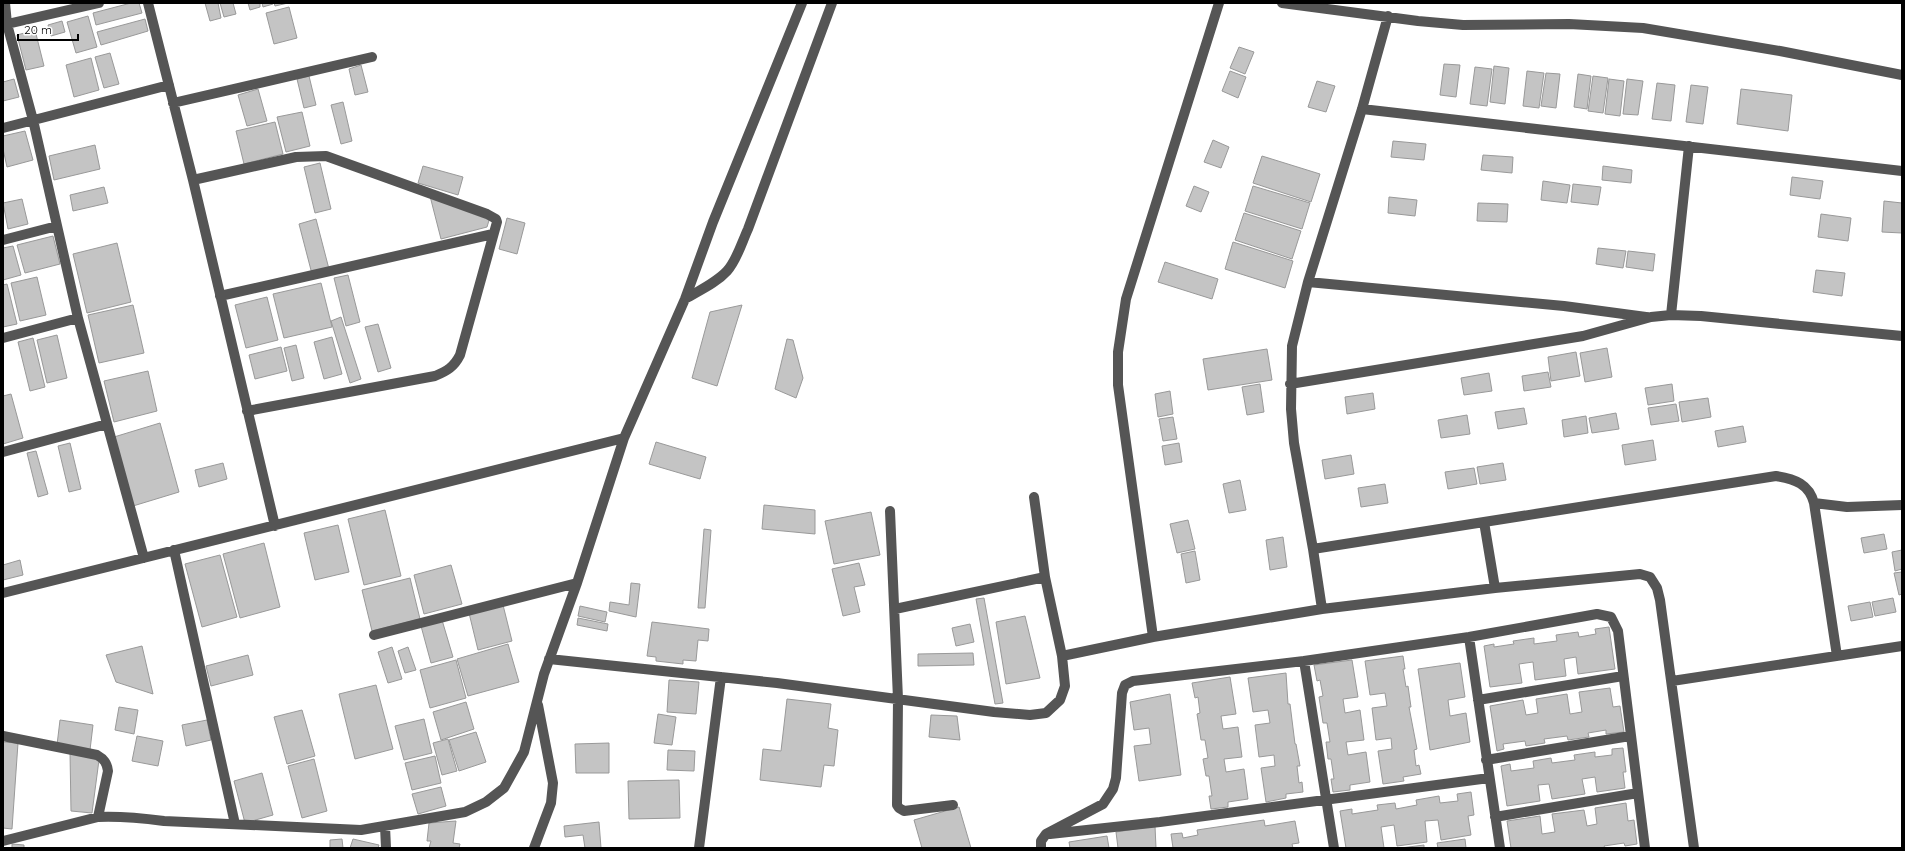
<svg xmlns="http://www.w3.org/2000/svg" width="1905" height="851" viewBox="0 0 1905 851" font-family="Quicksand,sans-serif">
<rect width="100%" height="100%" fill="#fff"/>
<path fill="#c4c4c4" stroke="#999" d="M131,3h8l3,10 -46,12 -3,-12z
M205,3h13l3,15 -11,3z
M220,3h13l3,11 -12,3z
M248,3h12v4l-10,3z
M262,3h10l1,1 -10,3z
M274,3h14l-13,3z
M289,7l8,31 -23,6 -8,-31z
M88,16l9,31 -21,6 -9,-31z
M145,19l3,12 -47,14 -4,-13z
M62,21l3,11 -14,4 -3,-11z
M35,30l9,36 -18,4 -9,-35z
M1239,47l15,5 -9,22 -15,-6z
M110,53l9,31 -15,4 -9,-31z
M91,58l8,32 -25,7 -8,-32z
M1444,64l16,1 -4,32 -16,-2z
M361,65l7,27 -13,3 -6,-26z
M1494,66l15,2 -4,36 -15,-2z
M1475,67l17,2 -5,37 -17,-2z
M1230,71l16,6 -8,21 -16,-7z
M1527,71l17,2 -5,35 -16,-2z
M1546,73l14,1 -4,34 -15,-2z
M1578,74l13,2 -4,33 -13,-2z
M309,76l7,29 -12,3 -7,-29z
M1593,76l15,2 -5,35 -15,-2z
M14,79l5,18 -16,4v-19z
M1609,79l15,2 -4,35 -15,-2z
M1627,79l16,2 -5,34 -15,-1z
M1317,81l18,5 -9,26 -18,-5z
M1657,83l18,2 -4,36 -19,-2z
M1691,85l17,2 -5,37 -17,-2z
M258,89l9,32 -20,5 -9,-31z
M1741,89l51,6 -4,36 -51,-7z
M343,102l9,39 -11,3 -10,-39z
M302,112l8,34 -24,6 -9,-35z
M275,122l8,32 -39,10 -8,-33z
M25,131l8,29 -26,7 -4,-18v-13z
M1213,140l16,7 -8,21 -17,-6z
M1393,141l33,3 -2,16 -33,-3z
M95,145l5,24 -46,11 -5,-24z
M1483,155l30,2 -1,16 -31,-3z
M1262,156l58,18 -9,28 -58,-19z
M320,163l11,46 -16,4 -11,-46z
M423,166l40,11 -5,18 -40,-12z
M1603,166l29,4 -1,13 -29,-3z
M1792,177l31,4 -3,18 -30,-4z
M1543,181l27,4 -3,18 -26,-3z
M1573,184l28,3 -3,18 -27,-3z
M1194,186l15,6 -8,20 -15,-6z
M1253,186l57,17 -8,26 -57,-18z
M104,187l4,16 -35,8 -3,-16z
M430,196l60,21 -3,10 -46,12z
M1389,197l28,3 -2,16 -27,-3z
M22,199l6,25 -20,5 -5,-26z
M1884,201l18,2v30l-20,-1z
M1478,203l30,1 -1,18 -30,-1z
M1244,213l57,18 -9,28 -57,-19z
M1821,214l30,4 -3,23 -30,-4z
M507,218l18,5 -8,31 -18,-5z
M316,219l13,50 -17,5 -13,-50z
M53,236l7,28 -35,9 -8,-28z
M1233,242l60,19 -8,27 -60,-19z
M117,243l14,59 -44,11 -14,-59z
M13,246l8,29 -18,5v-32z
M1598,248l28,3 -3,17 -27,-4z
M1628,251l27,3 -2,17 -27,-4z
M1165,262l53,17 -6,20 -54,-17z
M1816,270l29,3 -3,23 -29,-4z
M348,275l12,47 -14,4 -12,-48z
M37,277l9,38 -26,6 -9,-38z
M321,283l11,44 -48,11 -11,-44z
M7,284l10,40 -14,3v-42z
M267,297l11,43 -32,8 -11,-43z
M133,305l11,48 -45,10 -11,-48z
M742,305l-25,81 -25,-8 18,-66z
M341,317l20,62 -11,4 -19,-62z
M378,324l13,44 -13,4 -13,-45z
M57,335l10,43 -20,5 -10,-43z
M332,337l10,37 -18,5 -10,-37z
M33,338l12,49 -15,4 -12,-49z
M787,339l6,1 10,38 -7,20 -21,-9z
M296,345l8,33 -12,3 -8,-33z
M281,347l6,24 -32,8 -6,-24z
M1607,348l5,29 -27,5 -5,-29z
M1267,349l5,31 -64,10 -5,-31z
M1576,352l4,24 -29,5 -3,-24z
M148,371l9,40 -43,11 -10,-41z
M1548,372l3,15 -27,4 -2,-15z
M1489,373l3,18 -28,4 -3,-17z
M1260,384l4,28 -17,3 -5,-28z
M1672,384l2,17 -26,4 -3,-17z
M1170,391l3,23 -15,3 -3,-23z
M1373,393l2,16 -28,5 -2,-17z
M11,394l12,44 -20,6v-48z
M1708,398l3,19 -29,5 -3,-20z
M1676,404l3,17 -28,4 -3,-17z
M1524,408l3,16 -29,5 -3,-17z
M1616,413l3,16 -27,4 -3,-15z
M1467,415l3,19 -29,4 -3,-18z
M1586,416l2,17 -24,4 -2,-17z
M1173,417l4,22 -14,2 -4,-22z
M160,423l19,69 -46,14 -19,-69z
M1743,426l3,16 -28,5 -3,-16z
M1653,440l3,20 -31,5 -3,-20z
M656,442l50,15 -6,22 -51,-15z
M70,443l11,46 -12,3 -11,-46z
M1179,443l3,19 -17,3 -3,-19z
M36,451l12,43 -10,3 -11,-44z
M1351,455l3,19 -29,5 -3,-19z
M223,463l4,16 -28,8 -4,-17z
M1503,463l3,17 -26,4 -3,-17z
M1474,468l3,16 -29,5 -3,-17z
M1240,480l6,30 -17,3 -6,-29z
M1385,484l3,19 -27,4 -3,-19z
M764,505l51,5v24l-53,-5z
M385,510l16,66 -37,9 -16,-66z
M871,512l9,43 -46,9 -9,-43z
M1188,520l7,29 -18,4 -7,-29z
M338,525l11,47 -34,8 -11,-47z
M704,529l7,1 -6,78h-7z
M1884,534l3,15 -23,4 -3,-15z
M1283,537l4,30 -17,3 -4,-30z
M264,543l16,64 -40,11 -17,-64z
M1902,550v19l-7,2 -3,-19z
M1195,551l5,29 -14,3 -5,-29z
M220,555l17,62 -35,10 -17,-63z
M20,560l3,15 -20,5v-15z
M859,563l6,22 -11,2 6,25 -17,4 -11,-47z
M451,565l11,39 -38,10 -10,-39z
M1902,572v22l-3,1 -5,-22z
M410,578l10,41 -48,12 -10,-41z
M631,583l9,1 -4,33 -27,-6 1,-9 19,3z
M984,598l19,105 -8,1 -19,-105z
M1893,598l3,14 -21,4 -3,-14z
M1870,602l3,15 -22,4 -3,-15z
M503,605l9,36 -34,9 -9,-37z
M580,606l27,6 -2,10 -27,-6z
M1025,616l15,62 -34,6 -10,-62z
M578,618l30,6 -1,7 -30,-6z
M442,620l11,37 -22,6 -10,-37z
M652,622l57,7 -1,12 -10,-1 -2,21 -13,-1v4l-27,-3v-4l-9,-1z
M970,624l4,18 -18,4 -4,-18z
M1609,627l6,42 -37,5 -2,-17 -12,2 2,17 -31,4 -2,-18 -14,2 3,19 -32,4 -6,-41 10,-2v3l20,-3 -1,-3 21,-3v6l23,-3 -1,-6 22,-3 1,5 17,-3 -1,-5z
M508,644l11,38 -51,14 -11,-37z
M142,646l11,48 -37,-12 -10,-27z
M392,647l10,32 -14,4 -10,-31z
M408,647l8,23 -11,3 -7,-22z
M973,653l1,12 -56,1v-12z
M248,655l5,20 -42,11 -5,-20z
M1403,656l2,13h-2l3,18 2,-1 3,21h-2l8,42 -3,1 2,16 3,-1 2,9 -18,3 1,4 -21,3 -5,-33 14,-2 -1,-11 -15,2 -4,-32 15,-2 -2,-13 -15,2 -5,-34z
M456,660l10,38 -36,10 -10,-38z
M1352,660l6,37 -15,2 2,14 15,-3 4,30 -18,2 2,13 18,-3 4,30 -20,3v5l-17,2 -2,-13h3l-3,-20h-3l-2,-17h4l-3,-19h-4l-4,-26 4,-1 -3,-16 -3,1 -3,-16z
M1460,663l5,34 -17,3 2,16 16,-3 4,29 -40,8 -12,-81z
M1286,673l2,31h2l5,40h1l4,22h-3l2,17 3,-1 1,10 -17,2v4l-20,4 -5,-34 14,-2 -1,-11 -15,2 -4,-32 15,-2 -2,-13 -15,2 -5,-34z
M1230,677l6,37 -15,2 2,13 15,-2 4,30 -18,2 2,13 18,-3 4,30 -20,3v5l-17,2 -2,-13h3l-3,-20h-3l-3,-17 5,-1 -3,-18h-4l-4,-26 3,-1 -2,-16 -3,1 -3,-15z
M669,680l30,2 -3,32 -29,-2z
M376,685l17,64 -38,10 -16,-65z
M1610,688l3,19 7,-1 4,26 -18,2v-4l-18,3 1,4 -21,3 -1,-4 -23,3 1,4 -19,3 -1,-5 -22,3 1,5 -7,2 -7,-45 33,-6 3,15 12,-2 -2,-14 31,-5 3,20 12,-2 -3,-20z
M1170,694l11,81 -42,6 -5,-35 17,-2 -2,-16 -15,2 -4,-28z
M787,699l44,5 -3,24 10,2 -4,36 -10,-1 -3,22 -61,-7 3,-31 18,2z
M466,702l8,27 -33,11 -8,-28z
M119,707l19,3 -4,24 -19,-4z
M302,710l13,46 -28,8 -13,-47z
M658,714l18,3 -4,28 -18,-2z
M931,715l26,1 3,24 -31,-3z
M424,719l8,34 -28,7 -9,-34z
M60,720l33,5 -3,25 -33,-5z
M207,720l4,20 -25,6 -4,-21z
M476,732l10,30 -27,9 -10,-31z
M137,736l26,5 -5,25 -26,-5z
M448,739l9,32 -15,4 -9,-32z
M3,742l15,1 -6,86 -9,-1z
M609,743v30h-33l-1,-29z
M1623,748l3,24h-3l2,16 -28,4 -2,-15 -13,2 3,15 -33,5 -3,-15 -11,1 2,16 -33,5 -6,-40 9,-2 1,7 23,-3 -1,-7 18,-3 1,5 23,-3 -1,-5 21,-3v5l17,-2v-6z
M668,750l27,1 -1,20 -27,-1z
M70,752l29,8 -7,53 -21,-2z
M435,756l6,27 -29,7 -7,-27z
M314,759l13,52 -25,7 -14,-52z
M262,773l11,42 -28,8 -11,-42z
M679,780l1,38 -51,1 -1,-38z
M441,787l5,19 -28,8 -6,-20z
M1471,792l3,23 -6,1 3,19 -30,5 -3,-20 -13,1 2,21 -30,4 -3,-21 -13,2 3,21h-38l-6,-37 12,-2v5l26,-4 -1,-5 18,-2 1,6 21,-4 -1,-5 23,-4 1,7 18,-2 -1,-7z
M1626,803l2,18 6,-1 3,24 -12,2 -1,-3 -20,3 1,2h-94l-4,-27 33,-5 2,18 13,-2 -3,-18 32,-4 3,16 10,-2 -2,-16z
M959,807l12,41h-49l-8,-28z
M1264,820l1,6 30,-5 4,22 -7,1 1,4h-120l-2,-14 11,-1 1,5 15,-3 -1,-5z
M456,821l-3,22 7,1 -1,4h-30l2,-7h-4l2,-18z
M599,822l2,26h-16l-2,-13 -18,2 -1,-11z
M1155,826l1,22h-38l-2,-16z
M1107,836l2,12h-39l-1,-6z
M342,839l1,9h-13v-8z
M353,839l26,6 -1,3h-28z
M1465,839l1,9h-28l-1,-5z
M12,844l12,1v3h-12z
M1424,845v3h-23z"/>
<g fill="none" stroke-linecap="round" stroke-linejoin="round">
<path stroke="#555" stroke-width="10" d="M5,3l2,21 26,96 45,198 66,240
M148,3l45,177 82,346
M1219,3l-93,296 -8,53v33l35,252 169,-28 173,-21 145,-14 10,3 7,11 3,12 34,248
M1282,3l136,18 45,4 106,-1 74,4 137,23 122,24
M3,25l96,-22
M173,103l199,-46
M1362,109l540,62
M3,128l166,-43
M193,180l103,-23 30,-1 161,58 9,5 1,3 -37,133c-6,12 -13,16 -25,21l-188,35
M3,240l54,-14
M1308,282l256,24 82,11
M220,296l273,-62
M685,299c15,-9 31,-16 42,-28 10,-11 15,-29 21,-42l84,-226
M1671,315l18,-169
M3,338l75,-20
M1290,384l293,-48 68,-19 20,-2 30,1 201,20
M3,452l104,-28
M1034,497l11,80
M1814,503l33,4 55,-2
M890,511l8,188 -1,106 2,3 5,3 49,-6
M1484,522l292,-46c19,3 33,8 38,27l23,153
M1313,549l171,-27 11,66
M174,550l61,274
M3,593l621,-155
M1322,609l-9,-60 -19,-106 -3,-34 1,-63 16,-64 54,-173 26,-93
M374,635l203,-52
M1469,637l31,211
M1062,656l91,-19
M549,659l228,24 217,29 36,3 16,-2 14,-13 5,-14 -3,-30 -17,-79 -150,32
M1304,661l30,187
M1672,681l230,-35
M1478,700l145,-24
M3,736l94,19c7,4 10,8 11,16l-10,46
M1486,760l144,-24
M1495,817l143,-24
M385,826l1,22
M1050,834l110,-12 329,-44
M3,841l95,-24c23,-1 43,1 66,4l197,9 104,-18 21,-10 18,-14 20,-36 20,-78 33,-91 47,-145 61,-139 28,-77 89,-219
M534,848l17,-45 2,-20 -15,-78
M699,848l22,-171
M1041,848v-7l5,-7 57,-30 10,-15 3,-11 6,-85 3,-8 8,-4 171,-20 165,-24 128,-23 14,3 7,14 27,217"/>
</g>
<rect width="1905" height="851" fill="none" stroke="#000000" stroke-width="8"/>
<path d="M18 34v6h60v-6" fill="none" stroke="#000000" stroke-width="2"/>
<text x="24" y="34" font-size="12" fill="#000000" stroke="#ffffff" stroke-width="3" paint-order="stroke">20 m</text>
</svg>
